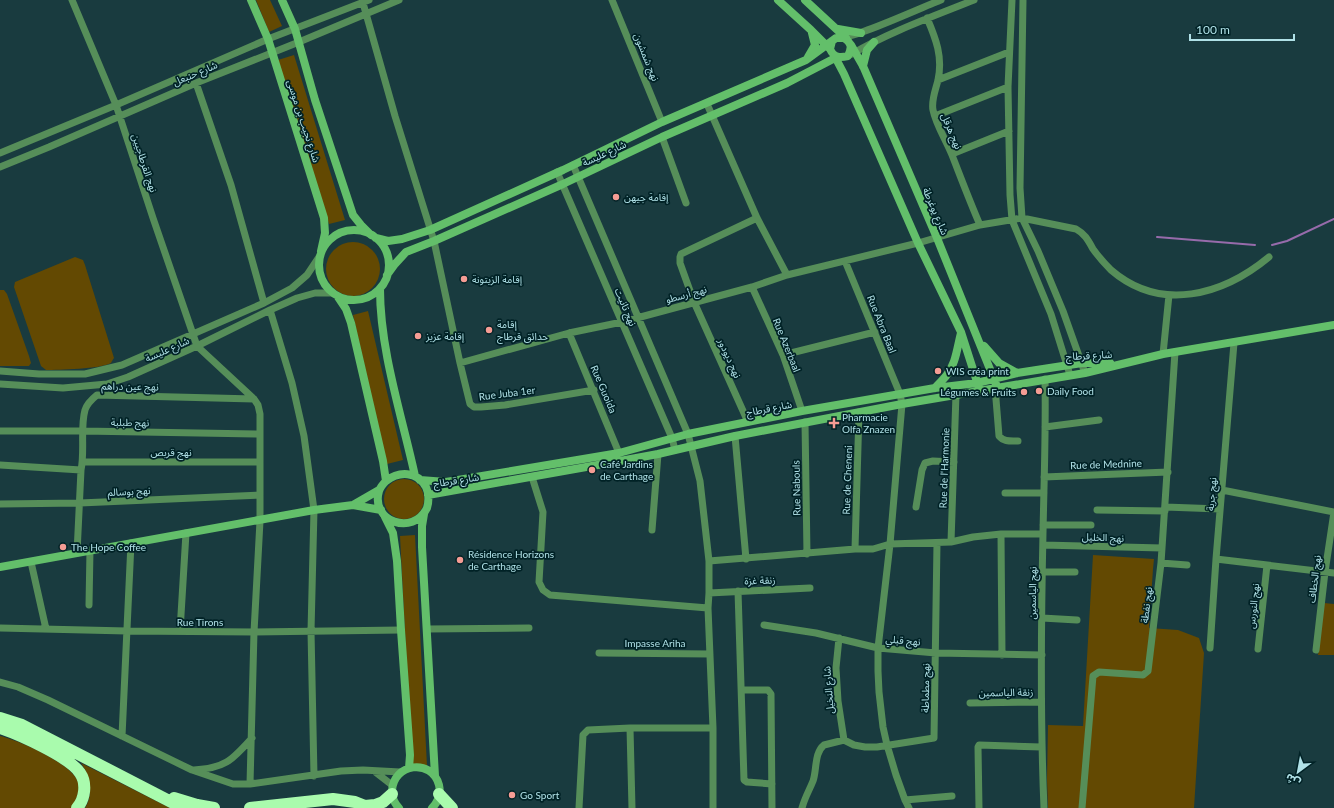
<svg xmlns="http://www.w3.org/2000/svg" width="1334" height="808" viewBox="0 0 1334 808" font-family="Lato,'Noto Sans Arabic',sans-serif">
<rect width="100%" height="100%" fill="#193b3f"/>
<path fill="#634902" d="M256,0h14l12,26 -13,6z
M294,55l51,165 -16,4 -51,-164z
M326 269a27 27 0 1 1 54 0a27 27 0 1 1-54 0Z
M75,257l8,3 2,5 29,93c-1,1 -2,3 -3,5 -10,6 -53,7 -65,7l-5,-4 -27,-79 1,-5z
M0,290h4l3,4 22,62 2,7 -2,3h-29z
M368,311l35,149 -16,4 -34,-149z
M384 499a20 20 0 1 1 40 0a20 20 0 1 1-40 0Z
M415,535l12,231 -15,1 -12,-231z
M1093,555l61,4 -1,10 -4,59 29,2 21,8 5,15 -10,155h-146l-1,-29 1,-54 35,1z
M1324,603l10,1v51h-16z
M0,736c18,4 73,28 78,46 3,10 -2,17 -6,26h-72z
M81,763l81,41 8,4h-85c9,-14 5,-32 -4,-45z"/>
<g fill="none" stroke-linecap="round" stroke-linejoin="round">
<path stroke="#976bab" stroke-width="2" d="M1157,237l98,8
M1272,245l15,-4 47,-22"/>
<path stroke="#568e59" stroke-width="7" d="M72,0l44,105 37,113 44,128 57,53 4,6 2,9v107l-6,111 -4,152
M612,0l50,122
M1012,0l-4,87 2,108 2,25 39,94 19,61
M1023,0l-3,188 2,30 16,33 25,60 22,62
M363,3l32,113 39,125 26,122 10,41 4,3h7l24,-2 89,-15
M927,18c9,21 16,39 11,62 -2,9 -7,20 -5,30 3,15 13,30 19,45 9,23 18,47 28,70
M842,37c11,2 83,-31 99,-37
M852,54c37,-22 82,-38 122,-54
M938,80l71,-28
M196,83l35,102 33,118
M707,104l50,114 30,57
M935,116l73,-29
M662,137l24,66
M0,153l116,-48 152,-66 101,-39
M952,154l57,-23
M573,165l115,269 12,47 9,80v32l-1,15 5,120v80
M0,167l49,-20 147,-64 103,-41 100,-42
M557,172l115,266 3,12
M845,261l55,133 2,10 -12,140 -12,104v23l1,21 4,35 4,18 9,30 9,25 4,8
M752,287l31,68 19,56
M270,310l22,73 12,53 10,74 -3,121 3,145
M569,333l50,120
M1163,354l6,-59
M783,355l92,-23
M460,363l109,-30 53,-11 130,-35 35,-12 131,-32 62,-18 42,-7 54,11c9,5 12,11 17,20 5,7 12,15 18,21 50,43 112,25 158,-13
M0,371l39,3h46l37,-9 142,-62 28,-15 15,-13 12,-18
M0,384l63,4 44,-4 21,-7 69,-31 73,-36 27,-12 18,-5h17
M995,387l4,49c5,6 11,5 19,5
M748,422l-54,-120 -14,-39v-6l1,-3 76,-36
M805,422l2,132
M1045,427l54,-7
M0,431h83l176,3
M735,436l11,123
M83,462h177
M0,465l81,5
M532,477l11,35 -4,70 4,8 7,5 158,13
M1044,477l124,-5
M1222,490l112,22 -9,60 -9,78
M1005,493h39
M0,504l80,-1 180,-8
M916,507l6,-37 3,-7 8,-2 21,1
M1165,507l55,2
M1097,510l68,1
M1043,525h48
M652,530l6,-76
M1001,534l1,121
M951,542l5,-148
M1043,545l119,3
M855,549l4,-137
M77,553l4,-83c4,-19 -1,-42 4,-60 2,-6 7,-11 12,-15l157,4
M1216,559l118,14
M709,561l146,-12h18l17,-5 61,-2 22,-5 28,-3h42
M31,562l15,67
M1161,563l26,2
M1043,572h32
M738,591l6,189 3,2 25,2
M709,593l101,-5
M89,605l1,-55
M1042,618l35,2
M764,625l52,8 62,15 58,5 106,2
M0,628l127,3 127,1 147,-2
M427,629l102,-1
M180,631l6,-98
M839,638l-3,30 2,33 6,39
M1210,648l6,-89 18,-216
M1258,649l9,-84
M599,653l111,1
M0,682l18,5 30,13 144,70 41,14h17l91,-13 22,-1 37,2
M742,690h26l3,4 1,114
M970,703l71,-1
M630,728l2,80
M122,736l9,-193
M194,770c32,-2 38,-10 58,-32
M374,771l18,14
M905,800l47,-4
M579,808l4,-73 5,-5 42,-2h83
M802,808c3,-11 7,-17 11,-27 4,-11 1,-28 11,-36l20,-5 10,5 11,2h12l57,-9 3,-195
M979,808l-1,-61 1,-2 62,2
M1044,808c-4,-92 -3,-184 -1,-275 1,-52 3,-103 2,-154
M1082,808l11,-132 6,-4 44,3 5,-4 13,-108 14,-211"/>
<path stroke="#63bf6a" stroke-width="8" d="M251,0l17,39 56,179 1,15 -4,18
M282,0l13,29 20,71 38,115 8,10 10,10
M778,0l33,30 19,19
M805,0l41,38
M838,29l23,4
M851,45l12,21 74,172 59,146
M834,55l10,19 74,169 43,89 18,56
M808,57l7,-12 -3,-12
M863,66l4,-16 7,-8
M319 265a35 35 0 1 1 70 0a35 35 0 1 1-70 0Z
M376,238l12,3 14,-2 28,-9 133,-60 99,-48 144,-62 30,-22h8c8,5 8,10 4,18 -8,2 -14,2 -18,-7l2,-8
M387,275l8,-11 11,-12 28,-11 129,-57 99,-47 125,-54 50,-26
M380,289c0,62 22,127 35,187
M338,297l8,12 5,14 32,138 3,20c-3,3 -6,7 -7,10 -9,30 34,46 48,17 2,-6 2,-15 -1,-21 -9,-16 -27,-16 -40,-6
M984,346l15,17 18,10
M935,388c3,-4 8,-8 11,-12 10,-12 11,-28 15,-43
M420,480l26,2 173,-29 69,-19 114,-23 133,-23 42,-5 40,-10 65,-10h28
M428,495l192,-34 38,-7 77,-18 167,-32 183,-31 78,-19 171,-29
M353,505l26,-15
M424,514l-2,12v21l13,229
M385,517l8,16 4,28 4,69 9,125 -1,13
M0,567l314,-57 39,-5 28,5
M399,808c-4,-4 -7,-10 -7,-17 1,-28 40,-33 47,-6 2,9 -1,17 -7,23"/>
<path stroke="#a9fbad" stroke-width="12" d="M0,718l22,7 161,83
M0,728c18,6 70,29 80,45 7,10 5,26 -3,35
M439,794l13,14
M174,798l23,7 17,3
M250,808l83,-9 22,3 10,4 10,-1 8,-3 9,-8"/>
</g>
<g fill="#f59c94" stroke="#002226" stroke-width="1.5">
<circle cx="616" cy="197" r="4"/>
<circle cx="464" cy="279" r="4"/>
<circle cx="489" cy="330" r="4"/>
<circle cx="418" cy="336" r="4"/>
<circle cx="938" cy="371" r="4"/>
<circle cx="1039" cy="391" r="4"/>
<circle cx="1024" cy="392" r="4"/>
<path d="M832 417h4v4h4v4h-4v4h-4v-4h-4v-4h4z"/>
<circle cx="592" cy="470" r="4"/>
<circle cx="63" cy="547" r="4"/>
<circle cx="460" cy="560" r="4"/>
<circle cx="512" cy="795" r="4"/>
</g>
<g text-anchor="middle" stroke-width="3.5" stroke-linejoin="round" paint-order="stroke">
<g font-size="10" fill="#b0e1e7" stroke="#002226">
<text transform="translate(647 57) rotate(68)" y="4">نهج شمشون</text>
<text transform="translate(195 73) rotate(-23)" y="4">شارع حنبعل</text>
<text transform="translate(304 121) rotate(72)" y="4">شارع نجيب بن موسى</text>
<text transform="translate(952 131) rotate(67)" y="4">نهج هرقل</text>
<text transform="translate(604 153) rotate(-25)" y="4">شارع عليسة</text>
<text transform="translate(145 163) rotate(72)" y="4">نهج القرطاجيين</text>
<text transform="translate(936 211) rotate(67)" y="4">شارع يوغرطة</text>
<text transform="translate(686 294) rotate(-15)" y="4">نهج أرسطو</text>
<text transform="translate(626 307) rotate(67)" y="4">نهج تانيت</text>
<text transform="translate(882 324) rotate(68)" y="4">Rue Abra Baal</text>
<text transform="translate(787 345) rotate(68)" y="4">Rue Azerbaal</text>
<text transform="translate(167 349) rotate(-24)" y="4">شارع عليسة</text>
<text transform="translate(1089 355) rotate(-3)" y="4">شارع قرطاج</text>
<text transform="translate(730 358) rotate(66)" y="4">نهج ديودور</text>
<text transform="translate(130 386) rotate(1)" y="4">نهج عين دراهم</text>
<text transform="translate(604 389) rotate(67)" y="4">Rue Guoida</text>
<text transform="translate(507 393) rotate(-7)" y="4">Rue Juba 1er</text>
<text transform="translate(769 408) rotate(-11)" y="4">شارع قرطاج</text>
<text transform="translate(130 422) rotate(1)" y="4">نهج طبلبة</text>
<text x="171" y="456">نهج قربص</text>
<text transform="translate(1106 464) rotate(-2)" y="4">Rue de Mednine</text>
<text transform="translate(944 468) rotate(-88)" y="4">Rue de l'Harmonie</text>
<text transform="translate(456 480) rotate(-9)" y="4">شارع قرطاج</text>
<text transform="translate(847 480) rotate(-88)" y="4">Rue de Cheneni</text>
<text transform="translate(796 488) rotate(-91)" y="4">Rue Nabouls</text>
<text transform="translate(129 491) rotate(-3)" y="4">نهج بوسالم</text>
<text transform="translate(1211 494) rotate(-85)" y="4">نهج جربة</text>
<text transform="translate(1103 537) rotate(2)" y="4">نهج الخليل</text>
<text transform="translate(1314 579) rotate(-83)" y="4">نهج الخطاف</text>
<text transform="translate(760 580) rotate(-2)" y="4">زنقة غزة</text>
<text transform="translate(1032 593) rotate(-89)" y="4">نهج الياسمين</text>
<text transform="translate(1146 605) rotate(-83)" y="4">نهج نفطة</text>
<text transform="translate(1253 606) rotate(-84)" y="4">نهج النورس</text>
<text x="200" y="626">Rue Tirons</text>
<text transform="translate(903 640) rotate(5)" y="4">نهج قبلي</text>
<text x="655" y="647">Impasse Ariha</text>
<text transform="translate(925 688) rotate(-89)" y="4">نهج مطماطة</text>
<text transform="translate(828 690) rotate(-94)" y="4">شارع النخيل</text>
<text transform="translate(1006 692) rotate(-1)" y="4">زنقة الياسمين</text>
</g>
<g font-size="10" fill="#b0e1e7" stroke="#002226" text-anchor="start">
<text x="624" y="201">إقامة جيهن</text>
<text x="472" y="283">إقامة الزيتونة</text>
<text x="497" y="328">إقامة<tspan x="497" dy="12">حدائق قرطاج</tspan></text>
<text x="426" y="340">إقامة عزيز</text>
<text x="946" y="375">WIS créa print</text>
<text x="1047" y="395">Daily Food</text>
<text x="1016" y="396" text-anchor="end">Légumes &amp; Fruits</text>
<text x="842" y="421">Pharmacie<tspan x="842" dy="12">Olfa Znazen</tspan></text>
<text x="600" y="468">Café Jardins<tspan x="600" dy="12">de Carthage</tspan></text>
<text x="71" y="551">The Hope Coffee</text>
<text x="468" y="558">Résidence Horizons<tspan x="468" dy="12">de Carthage</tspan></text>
<text x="520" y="799">Go Sport</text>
</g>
</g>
<g transform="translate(1298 772) rotate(212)" stroke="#002226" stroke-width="3" paint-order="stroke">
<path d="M0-3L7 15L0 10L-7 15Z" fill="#b0e1e7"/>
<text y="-6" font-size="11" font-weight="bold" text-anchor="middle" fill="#b0e1e7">ش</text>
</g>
<path d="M1190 34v6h104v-6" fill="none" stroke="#b0e1e7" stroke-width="2"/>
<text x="1196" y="34" font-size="12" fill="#b0e1e7" stroke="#002226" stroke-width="3" paint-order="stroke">100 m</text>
</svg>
